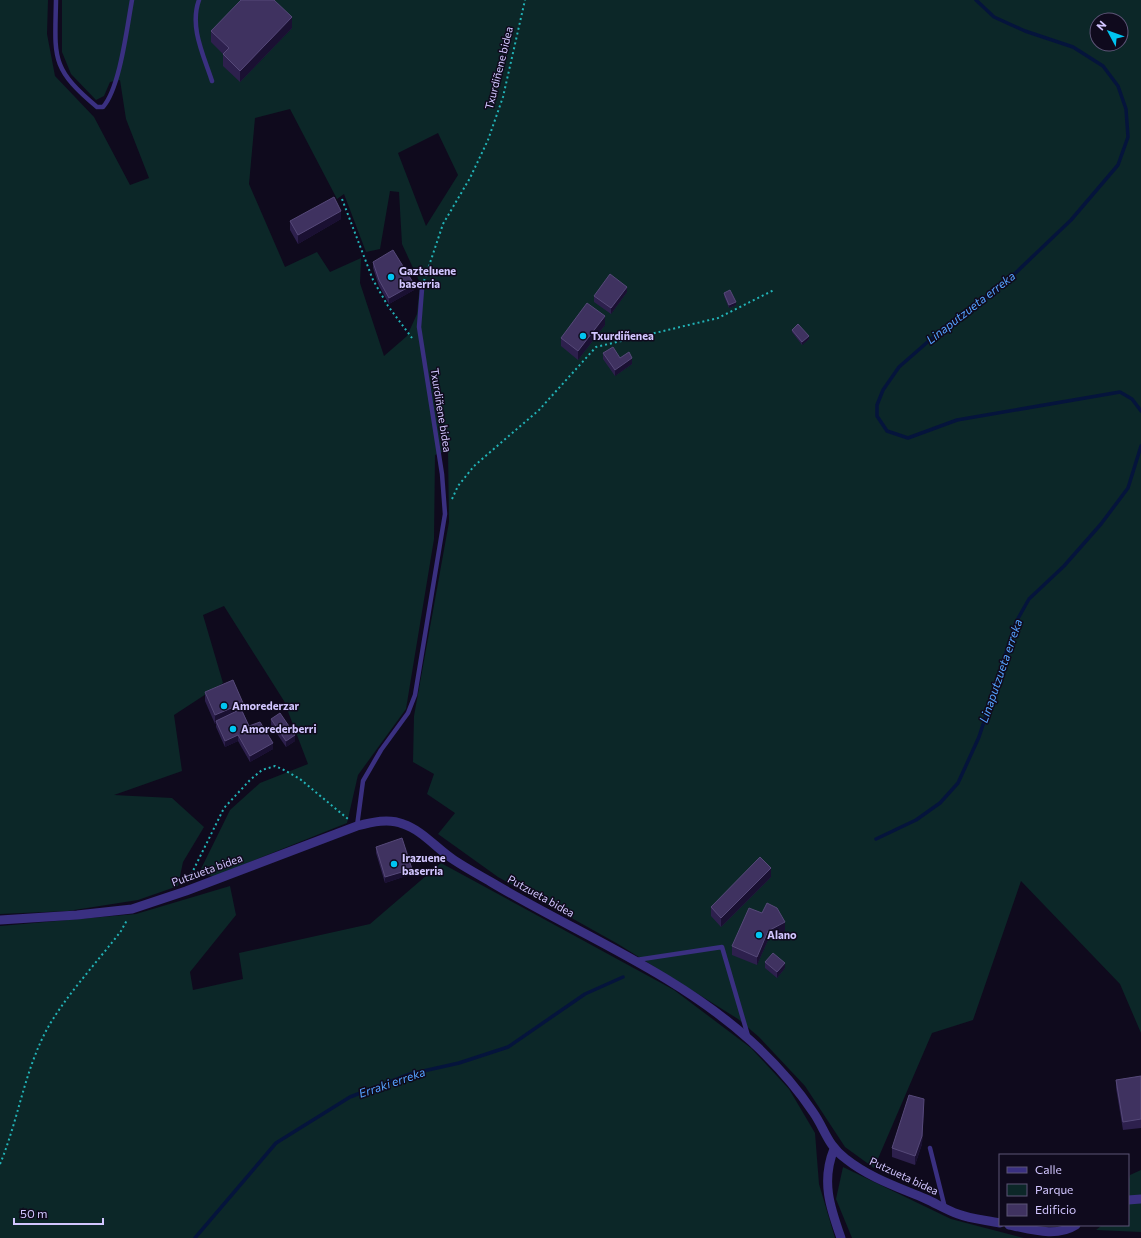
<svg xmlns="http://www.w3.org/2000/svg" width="1141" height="1238" viewBox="0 0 1141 1238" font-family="Commissioner,sans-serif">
<rect width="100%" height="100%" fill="#0f0a1d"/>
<path fill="#0c2728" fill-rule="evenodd" d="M0,0h48l-1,34 8,42 39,41 36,68 19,-7 -23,-59 -6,-39 -10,2 -6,14 -8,4 -25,-26 -9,-22v-52h1079v1033l-21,-49 -99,-103 -48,139 -41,13 -58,135 -29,-21 -40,-61 -46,-49 -21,-18 -120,-75 -120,-67 -60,-43 17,-21 -28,-19 7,-20 -21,-12 1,-46 35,-194 -1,-72 -13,5 -1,84 -28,170 -48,66 -11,48 -132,53 -17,-1 32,-65 30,-27 48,-19 -24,-63 -60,-95 -21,9 20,68 -49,32 8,56 -68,24 58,3 32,29 -21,35 -5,24 -40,14 -70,11 -68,3zM1097,20h24v24h-24zM290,109l47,90 7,-5 22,58 14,-3 10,-58 9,1 3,52 18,39 -3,31 -10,22 -23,20 -24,-73 1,-25 -31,14 -13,-20 -32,15 -36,-83 6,-66zM438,133l20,42 -32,51 -28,-73z
M441,863l233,127 77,58 38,41 26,44 4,51 16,54h-835v-312l136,-12 94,-28 6,29 -46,57 3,18 50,-11 -4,-26 131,-29z
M843,1167l108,52 73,19h-172l-16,-39z
M1141,1170v62l-45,-2 6,-5h26v-41l2,-9z"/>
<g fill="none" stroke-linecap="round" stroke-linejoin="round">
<path stroke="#05143c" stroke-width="3.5" d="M976,0l18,17 31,14 48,16 30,19 15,20 8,23 2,28 -10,28 -47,55 -65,62 -67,50 -40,35 -16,23 -6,15v11l10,15 21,7 49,-18 163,-28 12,7 9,12
M876,839l40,-19 24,-17 18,-20 21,-46 37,-115 13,-23 35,-33 37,-42 27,-36 13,-42
M195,1238l81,-95 74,-46 60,-23 49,-11 49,-16 77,-53 38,-17"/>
<path stroke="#22b3b7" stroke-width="2" stroke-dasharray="2 3" stroke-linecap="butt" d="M342,199l31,81 15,26 24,32
M424,281l19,-57 27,-46 18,-38 15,-43 22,-97
M452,499l6,-13 16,-20 65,-56 57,-63 122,-29 56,-28
M189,879l35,-71 26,-28 12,-10 13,-4 9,4 16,9 48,40
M0,1164c18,-43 24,-91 46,-133 17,-32 52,-70 75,-100l6,-11"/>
<path stroke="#3a3081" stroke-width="4.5" d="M56,0c-1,57 -6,68 41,107h6c17,-19 24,-80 29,-107
M199,0c-10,27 5,56 13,81
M357,826l6,-45 18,-31 27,-37 7,-18 30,-181 -3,-40 -23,-147 3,-38
M636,960l86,-13 26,89
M930,1148l15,60"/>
<path stroke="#3a3081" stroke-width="9" d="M0,920l77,-5 55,-6 54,-18 171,-65c15,-4 32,-8 46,-2 19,6 34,25 51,36 12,8 25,15 37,22 87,52 184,90 260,159 24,22 44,44 62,71 12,17 14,33 33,47 24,19 52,28 80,40 11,5 21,11 32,15 13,5 28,6 42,9
M834,1149c-13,32 -4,58 7,89
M1128,1200l13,-1
M1009,1225c21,4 47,13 67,0"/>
</g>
<path fill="#2d204d" d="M292,28l-52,54 -17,-16v-12l-12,-12v-11z
M341,219l-43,25 -8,-14v-9z
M373,262l41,28 -25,14 -10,-18 -6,-18z
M627,292l-16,22 -17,-12v-6z
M724,293l12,12 -7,3 -5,-12z
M605,325l-27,35 -17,-14v-8z
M792,330l17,9 -7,6 -10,-13z
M603,353l17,5 12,6 -17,12 -12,-17z
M205,692l38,20 6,14 24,23 -23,13 -12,-21 -13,6 -9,-20v-4l-1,1 -10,-23z
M271,719l24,22 -9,6 -15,-22z
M376,847l36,27 -27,9 -9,-30z
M771,877l-50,50 -10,-11v-9z
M785,931l-17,9 -11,25 -25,-10v-9z
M765,962l20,6 -8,10 -12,-10z
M1141,1076v52l-18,2 -7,-42v-8z
M924,1108l-2,36 -7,21 -23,-8v-9z"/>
<path fill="#1a1032" d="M292,17v11l-52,54v-11z
M341,211v8l-43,25v-9z
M414,284v6l-25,14v-6z
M627,287v5l-16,22v-6z
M736,302v3l-7,3v-3z
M605,316v9l-27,35v-9z
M809,336v3l-7,6v-3z
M632,358v6l-17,12v-6z
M243,703v9l-26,11 -1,-2v2l-1,1v-9z
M238,735v6l-13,6v-6z
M295,735v6l-9,6v-6z
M273,743v6l-23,13v-6z
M771,868v9l-50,50v-9z
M412,869v5l-27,9v-6z
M785,922v9l-17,9 -11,25v-8l11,-26z
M785,963v5l-8,10v-6z
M924,1099l-2,45 -7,21v-9z"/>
<path fill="#3f3260" stroke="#564979" d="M241,0h33l18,17 -52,54 -17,-17 6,-6 -18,-17z
M334,197l7,14 -43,24 -8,-14z
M393,250l21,34 -25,14 -10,-18 -6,-18z
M610,274l17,13 -16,21 -17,-12z
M730,290l6,12 -7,3 -5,-12z
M587,303l18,13 -27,35 -17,-13z
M798,324l11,12 -7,6 -10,-12z
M613,347l7,11 9,-6 3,6 -17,12 -12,-17z
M233,680l10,23 -28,12 -10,-23z
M241,709l8,17 11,-4 13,21 -23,13 -12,-21 -13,6 -9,-20z
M280,713l15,22 -9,6 -15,-22z
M402,838l10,31 -27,8 -9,-30z
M760,857l11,11 -50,50 -10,-11z
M767,903l10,5 8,14 -17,9 -11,26 -25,-11 17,-38 13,5z
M773,953l12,10 -8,9 -12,-10z
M1141,1076v43l-18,3 -7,-42z
M909,1095l15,4 -2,37 -7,20 -23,-8z"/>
<g fill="#00c5f1" stroke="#0f0a1d" stroke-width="1.5">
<circle cx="391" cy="277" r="4"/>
<circle cx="583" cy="336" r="4"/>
<circle cx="224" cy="706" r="4"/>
<circle cx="233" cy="729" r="4"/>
<circle cx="394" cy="864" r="4"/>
<circle cx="759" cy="935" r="4"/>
</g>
<g text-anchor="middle" stroke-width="3" stroke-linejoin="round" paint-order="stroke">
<g font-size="11" fill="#d2c6ff" stroke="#0f0a1d">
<text transform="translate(499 68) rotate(-76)" y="4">Txurdiñene bidea</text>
<text transform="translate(441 410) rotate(81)" y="4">Txurdiñene bidea</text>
<text transform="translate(207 870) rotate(-20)" y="4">Putzueta bidea</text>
<text transform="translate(541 896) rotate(29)" y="4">Putzueta bidea</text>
<text transform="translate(904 1176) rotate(25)" y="4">Putzueta bidea</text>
</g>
<g font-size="11" font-weight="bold" fill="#d2c6ff" stroke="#0f0a1d" text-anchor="start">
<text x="399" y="275">Gazteluene<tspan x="399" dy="13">baserria</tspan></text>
<text x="591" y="340">Txurdiñenea</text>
<text x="232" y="710">Amorederzar</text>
<text x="241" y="733">Amorederberri</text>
<text x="402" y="862">Irazuene<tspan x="402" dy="13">baserria</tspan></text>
<text x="767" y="939">Alano</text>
</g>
<g font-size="12" font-style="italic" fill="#54a2ff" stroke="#0f0a1d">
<text transform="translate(971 308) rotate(-38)" y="4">Linaputzueta erreka</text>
<text transform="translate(1001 671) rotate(-71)" y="4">Linaputzueta erreka</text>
<text transform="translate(392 1083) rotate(-19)" y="4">Erraki erreka</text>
</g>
</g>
<rect x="999" y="1154" width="130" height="72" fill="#0f0a1d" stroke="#5d5577"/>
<rect x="1007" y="1167" width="20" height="6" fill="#3a3081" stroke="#5d5577"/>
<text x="1035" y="1174" font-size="12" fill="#d2c6ff">Calle</text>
<rect x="1007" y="1184" width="20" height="12" fill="#0c2728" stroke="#5d5577"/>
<text x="1035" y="1194" font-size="12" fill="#d2c6ff">Parque</text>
<rect x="1007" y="1204" width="20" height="12" fill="#3f3260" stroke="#5d5577"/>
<text x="1035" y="1214" font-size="12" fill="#d2c6ff">Edificio</text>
<g transform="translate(1109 32) rotate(311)"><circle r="19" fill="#0f0a1d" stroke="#5d5577"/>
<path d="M0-3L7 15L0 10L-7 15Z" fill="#00c5f1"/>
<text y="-6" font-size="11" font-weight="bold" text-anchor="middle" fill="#d2c6ff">N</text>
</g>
<path d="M14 1218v6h89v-6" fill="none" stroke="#d2c6ff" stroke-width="2"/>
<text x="20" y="1218" font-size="12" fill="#d2c6ff" stroke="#0f0a1d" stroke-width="3" paint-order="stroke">50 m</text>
</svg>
